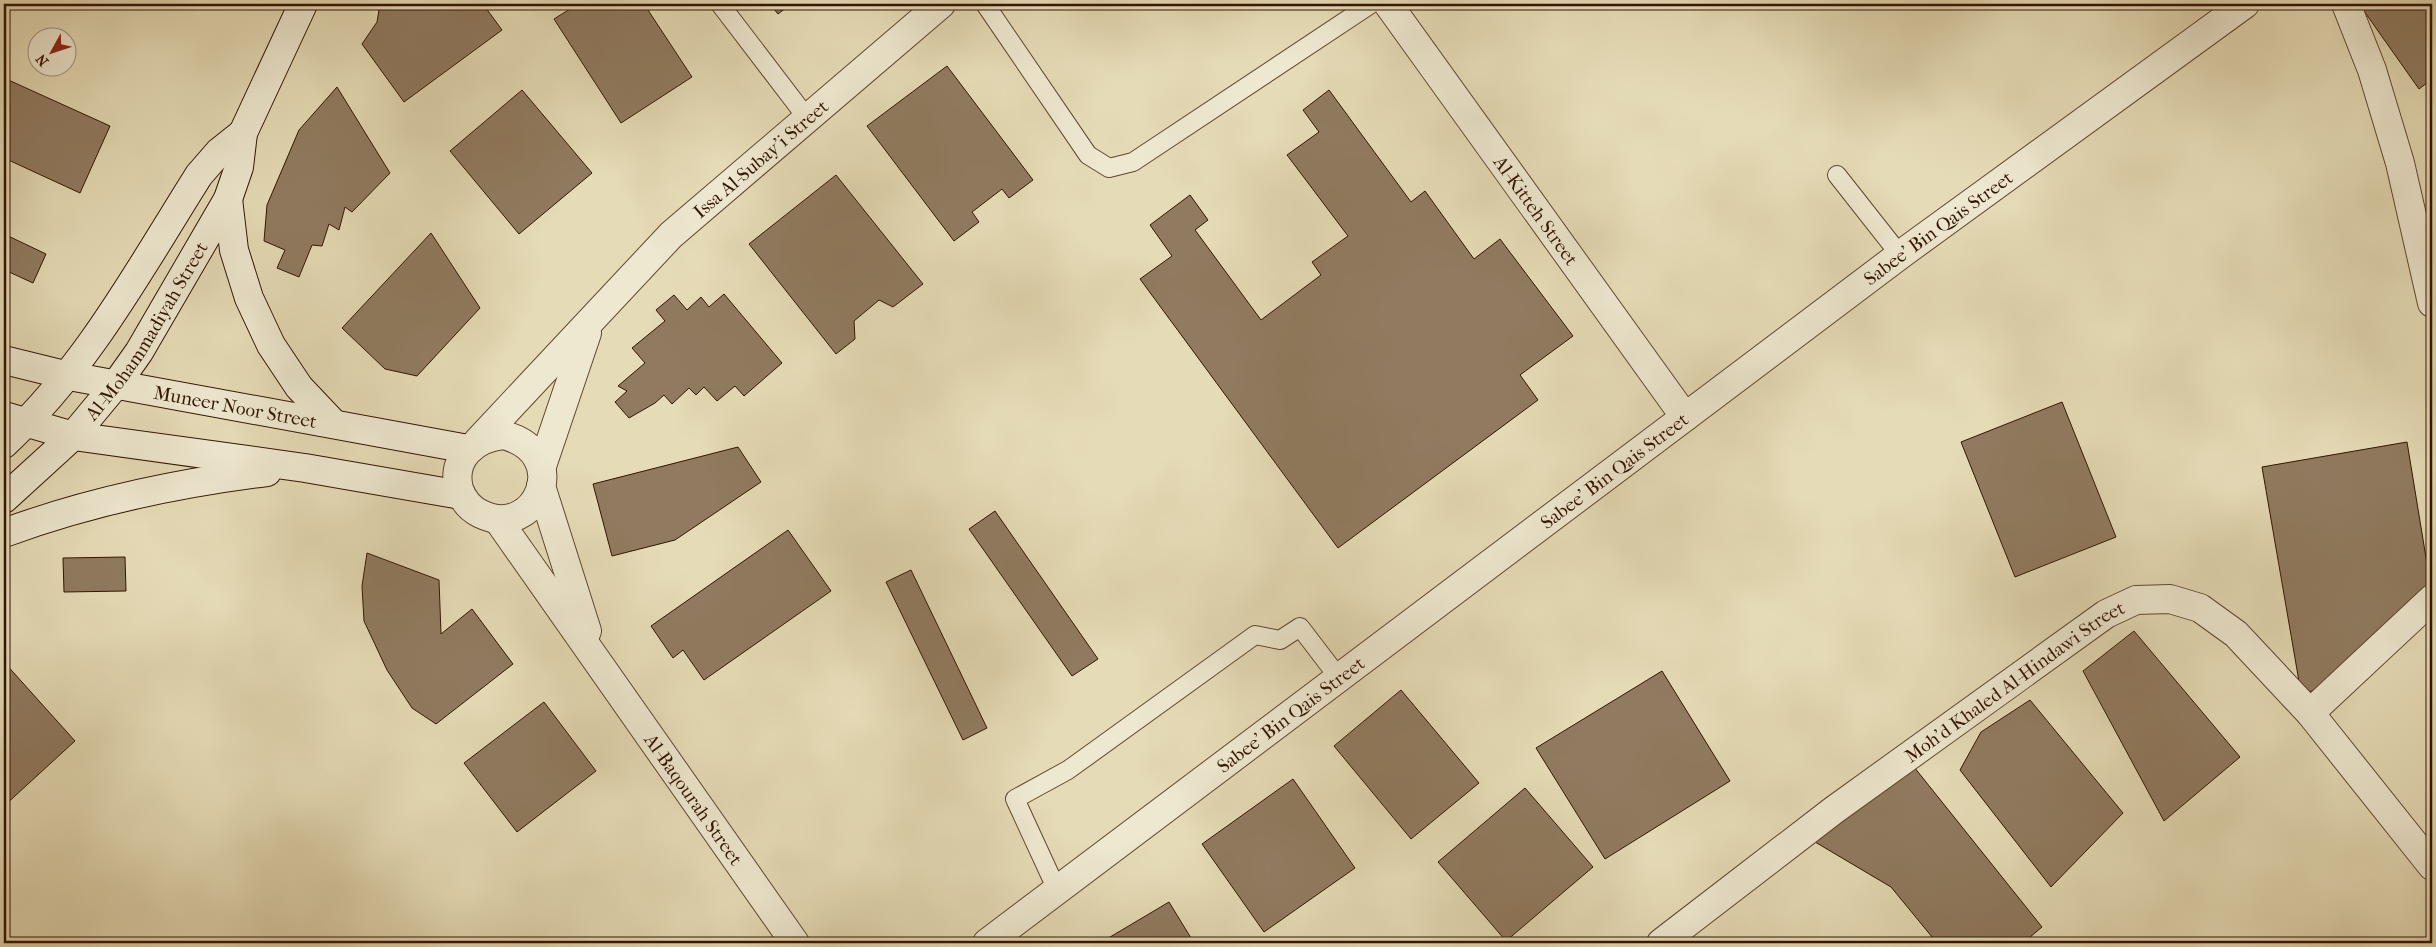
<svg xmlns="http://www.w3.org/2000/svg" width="2436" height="947" viewBox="0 0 2436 947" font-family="'IM FELL French Canon',serif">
<rect width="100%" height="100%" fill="#e5dbb6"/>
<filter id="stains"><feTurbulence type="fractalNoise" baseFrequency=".004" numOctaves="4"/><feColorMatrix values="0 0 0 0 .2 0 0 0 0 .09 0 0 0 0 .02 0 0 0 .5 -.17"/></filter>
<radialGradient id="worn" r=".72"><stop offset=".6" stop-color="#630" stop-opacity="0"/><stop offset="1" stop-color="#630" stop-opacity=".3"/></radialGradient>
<path fill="#907b60" stroke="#331403" d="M380,4h103l19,26 -98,72 -42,-58 15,-22z
M578,4h66l48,73 -71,46 -67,-104z
M770,4h21l-13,10z
M2359,4h73v75l-13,10z
M947,66l86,114 -24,18 -7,-9 -30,23 7,10 -25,19 -87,-115z
M4,78l106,48 -30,67 -76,-35z
M337,87l53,86 -38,39 -7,-5 -6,23 -10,-6 -7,22 -10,-1 -13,32 -22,-9 8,-18 -21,-9 3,-36 32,-75z
M522,90l70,83 -73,61 -69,-83z
M1329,90l82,112 14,-11 49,68 26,-20 73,97 -53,39 18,25 -200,148 -198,-269 32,-23 -22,-31 40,-30 18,25 -13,10 66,90 60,-45 -9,-13 36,-26 -61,-81 32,-23 -16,-22z
M836,175l87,109 -30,23 -14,-7 -25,21 1,18 -19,15 -87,-110z
M431,233l49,75 -63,68 -32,-7 -43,-41z
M4,234l42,20 -13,29 -26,-12 -1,11 -2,1z
M724,294l58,69 -38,33 -9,-10 -18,15 -13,-14 -8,8 -7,-7 -17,16 -8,-9 -9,8 -26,15 -14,-16 12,-11 -9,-5 27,-23 -13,-15 33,-27 -9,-11 18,-15 13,15 14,-13 8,10z
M2062,402l54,135 -101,40 -54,-135z
M2407,442l23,140 -47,57 -48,48 -34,6 -39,-226z
M738,447l23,35 -86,58 -63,16 -19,-72z
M995,511l103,148 -26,17 -103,-147z
M788,530l43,61 -127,89 -21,-30 -10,8 -22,-32z
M367,553l72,27 2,54 31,-25 41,55 -77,60 -24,-16 -25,-38 -23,-49 -2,-35z
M125,557l1,34 -62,1 -1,-34z
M911,570l76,158 -24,12 -77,-158z
M2134,631l106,126 -76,64 -81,-150z
M4,662l71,79 -71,65z
M1662,671l68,110 -125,78 -69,-111z
M1401,690l78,93 -68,56 -77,-93z
M2030,700l93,113 -72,74 -91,-117 21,-38z
M544,702l52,69 -79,61 -53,-69z
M1910,762l132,165 -19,16h-86l-46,-56 -81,-48z
M1293,779l62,89 -91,64 -62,-88z
M1525,788l68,79 -87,74 -68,-79z
M1169,902l25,41h-94z"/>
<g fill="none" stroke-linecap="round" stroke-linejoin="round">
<g stroke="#604630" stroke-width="20">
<path id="lane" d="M720,4l87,114
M985,4l103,151 21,13 24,-6 238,-158
M1837,175l63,80
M1057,890l-42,-91 53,-29 187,-135 25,5 20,-13 39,51"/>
</g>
<g stroke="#604630" stroke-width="30">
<g id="street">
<path id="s1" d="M1388,4l297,413"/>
<path d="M2346,4l26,66 28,93 32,140"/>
<path d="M503,435c72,18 33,106 -22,79 -11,-5 -18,-14 -22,-25 -8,-31 16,-51 44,-54z"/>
<path id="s2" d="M478,441l193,-206 270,-231"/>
<path d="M542,466l45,-133"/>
<path d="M541,486l46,145"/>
<path id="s3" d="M498,520l297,423"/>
<path d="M2310,713l122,-114"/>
<path id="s4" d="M987,943l913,-688 345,-251"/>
<path id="s5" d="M1661,943l173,-133 272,-196 30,-14 34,-1 30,9 36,26 74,79 122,153"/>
</g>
</g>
<g stroke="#331403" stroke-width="30">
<g id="secondary">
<path d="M228,199l6,51 15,48 22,47 28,42 35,37"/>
<path id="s6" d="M4,360l65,16 399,73"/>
<path d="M4,416l69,20 232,32 156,27"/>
<path d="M4,444c83,-77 135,-174 195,-269l20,-23 24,-19"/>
<path id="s7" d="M4,499l69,-63 44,-53 22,-31 89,-153 11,-32 4,-34 60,-129"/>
<path d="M4,533c84,-31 174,-50 263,-61"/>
</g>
</g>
<use href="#lane" stroke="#eee8d0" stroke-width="18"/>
<use href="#street" stroke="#eee8d0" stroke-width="28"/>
<use href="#secondary" stroke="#eee8d0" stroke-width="28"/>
</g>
<g text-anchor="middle" stroke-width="4.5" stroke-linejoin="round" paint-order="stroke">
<g font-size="19" fill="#331403" stroke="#eee8d0">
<text dy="7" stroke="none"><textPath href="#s2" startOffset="400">Issa Al-Subay'i Street</textPath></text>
<text dy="7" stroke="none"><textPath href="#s1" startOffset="254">Al-Kitteh Street</textPath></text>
<text dy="7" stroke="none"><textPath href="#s4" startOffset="1190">Sabee' Bin Qais Street</textPath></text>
<text dy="7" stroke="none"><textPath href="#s7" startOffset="222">Al-Mohammadiyah Street</textPath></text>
<text dy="7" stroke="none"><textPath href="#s6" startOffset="236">Muneer Noor Street</textPath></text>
<text dy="7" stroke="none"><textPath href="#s4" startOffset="785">Sabee' Bin Qais Street</textPath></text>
<text dy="7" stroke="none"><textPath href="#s5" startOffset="440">Moh'd Khaled Al-Hindawi Street</textPath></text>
<text dy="7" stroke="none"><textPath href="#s4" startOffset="380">Sabee' Bin Qais Street</textPath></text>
<text dy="7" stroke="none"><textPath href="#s3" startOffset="341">Al-Baqourah Street</textPath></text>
</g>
</g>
<rect width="2436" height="947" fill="none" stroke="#e5dbb6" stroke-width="20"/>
<rect x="5" y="5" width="2426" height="937" fill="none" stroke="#331403" stroke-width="2.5"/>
<rect x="10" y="10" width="2416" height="927" fill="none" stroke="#331403"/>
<g transform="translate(52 52) rotate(230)"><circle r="24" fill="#eee8d0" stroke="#a3937e"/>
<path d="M0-4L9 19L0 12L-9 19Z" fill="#8f2418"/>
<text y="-8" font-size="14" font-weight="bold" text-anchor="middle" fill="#331403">N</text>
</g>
<rect width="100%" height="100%" filter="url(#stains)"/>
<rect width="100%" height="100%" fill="url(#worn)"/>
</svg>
